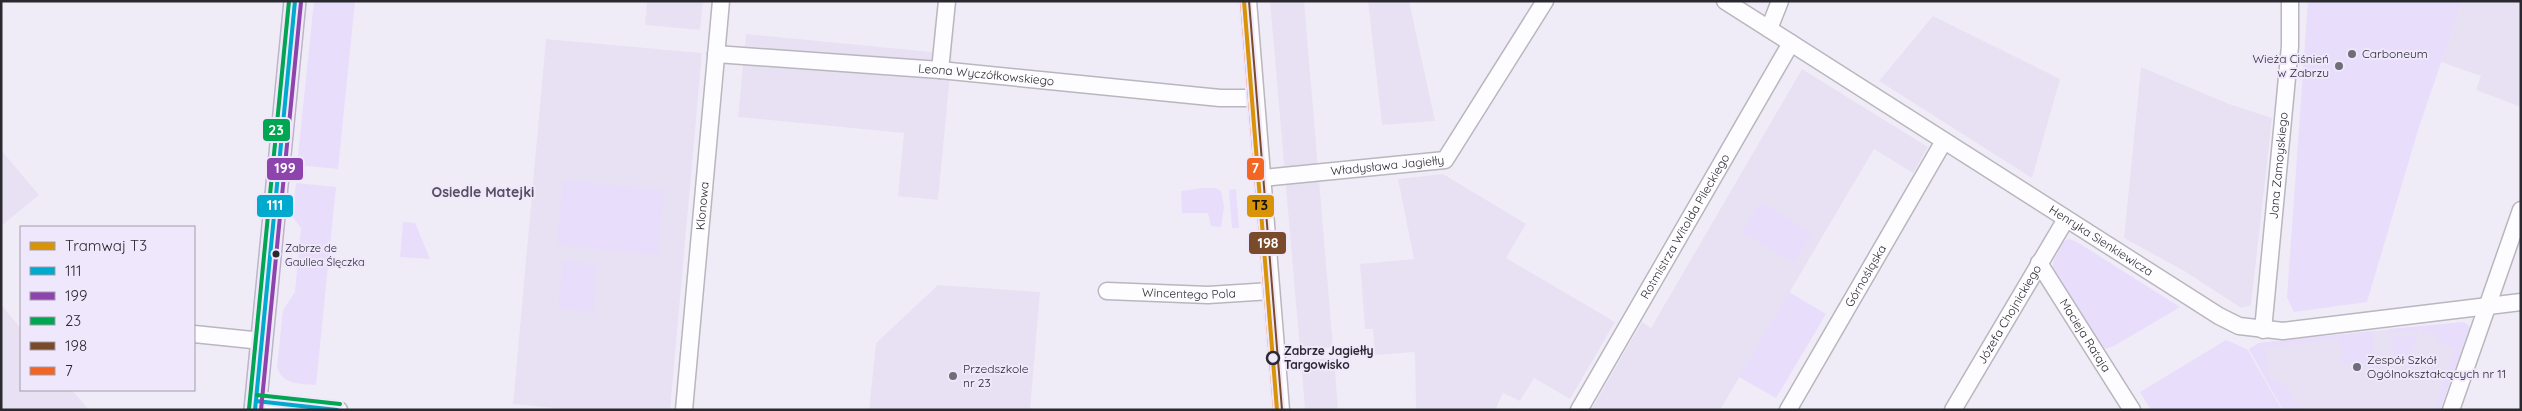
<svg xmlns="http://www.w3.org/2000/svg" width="2522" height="411" viewBox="0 0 2522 411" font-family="Quicksand,sans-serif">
<rect width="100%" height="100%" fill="#f0ecf7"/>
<path fill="#e8e1f4" d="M647,1h56l-3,29 -55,-5z
M1270,1h34l29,346 -33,3z
M1368,1h41l26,120 -53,4z
M2462,1h59v106l-45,-17 5,-14 -40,-14z
M1933,16l127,63 -28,99 -153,-97z
M746,34l206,20 -14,146 -40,-4 6,-63 -166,-16z
M546,39l156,14 -32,357h-94l-63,-6z
M2141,67l88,37 43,14 -21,187 -10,3 -55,-36 -62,-34z
M1802,69l126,78 -15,26 -39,-24 -154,261h-129l51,-88 9,6z
M1,150l38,45 -38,31z
M1443,174l83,50 -20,34 109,64 -45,77 -36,-21 -14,23 -17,-8 -8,17h-79l-1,-58 -40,3 -2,-26h-8l-5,-65 54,-5 -16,-80z
M938,285l102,7 -10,118h-161l7,-67z
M1,304l20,25v61h51l17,20h-88z
M2464,322l6,5 -30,83h-157l-34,-61 10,-6 8,-1z
M1334,358l4,52h-33l-4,-50z"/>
<path fill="#e8ddfb" d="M314,1h41l-17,168 -41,-4z
M2308,1h154l-44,129 -51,172 -73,10 -7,-15z
M563,180l101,10 -6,65 -101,-10z
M296,183l40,4 -20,198c-15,-1 -34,0 -39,-18l6,-57 12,-18 6,-64 -9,-12z
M1202,188h14l5,3 3,16 -3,20 -10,-1 -3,-13h-26l-1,-22z
M1236,189l3,39h-7l-3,-38z
M1760,202l52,31 -18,30 -52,-31z
M403,222l12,1 15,36 -30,-2z
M2069,239l8,3 103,65 -66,39 -12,4 -49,-77v-12l11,-20z
M563,261l34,3 -4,48 -35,-3z
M1789,292l37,22 -50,84 -37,-21z
M2464,322l6,5 -30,83h-6l21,-62 -19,-7 2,-6 -10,-4 -3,6 -3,-1 1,-6 -34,3v-4z
M2373,331l2,26 -7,6 -26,2 -2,-26 -75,9 3,29 18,8 16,25h-19l-34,-61 10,-6z
M2418,335l-11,28 -13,-4 -4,-21z
M2226,340l21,9 35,61h-131l-11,-18z"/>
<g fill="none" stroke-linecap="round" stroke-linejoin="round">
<g stroke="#b9b6be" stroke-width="19">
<g id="minor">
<path d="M1248,1l33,409"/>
<path id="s1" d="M1725,1l494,315 20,10 44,5 238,-29"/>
<path d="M1769,29l11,-28"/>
<path id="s2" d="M716,54l224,16 280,28h35"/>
<path d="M940,70l7,-69"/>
<path id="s3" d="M1262,178l183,-18 100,-159"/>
<path id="s4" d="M2039,263l93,147"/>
<path id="s5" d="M1107,291l101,4 63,-4"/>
<path id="s6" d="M2263,330l27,-284v-45"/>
<path d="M194,334l68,7"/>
<path d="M256,401l83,9"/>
<path id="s7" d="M684,410l37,-409"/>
<path id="s8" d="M1579,410l212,-367"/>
<path id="s9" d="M1788,410l156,-269"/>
<path id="s10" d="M1953,410l113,-191"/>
<path d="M2451,410l70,-200"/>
</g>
</g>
<g stroke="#bcb4c7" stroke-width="24">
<path id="major" d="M255,410l40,-409"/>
</g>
<use href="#minor" stroke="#fdfcfe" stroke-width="16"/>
<use href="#major" stroke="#f2eef7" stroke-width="21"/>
<g stroke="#efe8fc" stroke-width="8">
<path id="bus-1" d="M256,401l81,9
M255,410l40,-409"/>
</g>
<g stroke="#efe8fc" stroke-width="8">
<path id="bus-2" d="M261,410l40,-408"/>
</g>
<g stroke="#efe8fc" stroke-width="8">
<path id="bus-3" d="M257,395l83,9
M249,409l40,-408"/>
</g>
<g stroke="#efe8fc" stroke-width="8">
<path id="bus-4" d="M1248,1l33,409"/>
</g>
<g stroke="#efe8fc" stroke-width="8">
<path id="bus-5" d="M1242,2l33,408"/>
</g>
<use href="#bus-1" stroke="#00a9ce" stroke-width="4"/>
<use href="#bus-2" stroke="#8e44ad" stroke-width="4"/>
<use href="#bus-3" stroke="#00a651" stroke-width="4"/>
<use href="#bus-4" stroke="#7a4b2a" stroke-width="4"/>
<use href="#bus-5" stroke="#f26522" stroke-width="4"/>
<g stroke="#efe8fc" stroke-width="8">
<path id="tram-1" d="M1244,1l33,409"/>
</g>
<use href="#tram-1" stroke="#d89307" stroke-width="4"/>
</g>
<g fill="#706d76" stroke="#efe8fc" stroke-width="2">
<circle cx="2352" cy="54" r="5"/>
<circle cx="2339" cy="66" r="5"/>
<circle cx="2357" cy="367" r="5"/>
<circle cx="953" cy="376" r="5"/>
</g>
<circle fill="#2b2930" stroke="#efe8fc" stroke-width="2" cx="276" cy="254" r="4.5"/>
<circle fill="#efe8fc" stroke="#2b2930" stroke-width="2.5" cx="1273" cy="358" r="6"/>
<g text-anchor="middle" stroke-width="4" stroke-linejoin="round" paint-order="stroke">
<g font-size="11" fill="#2b2930" stroke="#efe8fc" text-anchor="start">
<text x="285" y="252">Zabrze de<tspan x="285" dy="14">Gaullea Ślęczka</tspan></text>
</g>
<g font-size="12" fill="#2b2930" stroke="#efe8fc" text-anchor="start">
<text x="2362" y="58">Carboneum</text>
<text x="2329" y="63" text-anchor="end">Wieża Ciśnień<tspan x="2329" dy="14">w Zabrzu</tspan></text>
<text x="2367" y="364">Zespół Szkół<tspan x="2367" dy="14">Ogólnokształcących nr 11</tspan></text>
<text x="963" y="373">Przedszkole<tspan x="963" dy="14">nr 23</tspan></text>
</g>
<g font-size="12" fill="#2b2930" stroke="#efe8fc">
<text dy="4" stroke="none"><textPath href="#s2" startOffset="271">Leona Wyczółkowskiego</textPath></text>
<text dy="4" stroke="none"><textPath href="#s3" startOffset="126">Władysława Jagiełły</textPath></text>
<text dy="4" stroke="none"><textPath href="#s6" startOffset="165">Jana Zamoyskiego</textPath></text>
<text dy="4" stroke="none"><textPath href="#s7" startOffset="205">Klonowa</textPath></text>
<text dy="4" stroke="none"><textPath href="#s8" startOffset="212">Rotmistrza Witolda Pileckiego</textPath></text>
<text dy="4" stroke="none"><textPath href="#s1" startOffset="446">Henryka Sienkiewicza</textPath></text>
<text dy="4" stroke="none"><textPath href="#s9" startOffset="155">Górnośląska</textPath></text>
<text dy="4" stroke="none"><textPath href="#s5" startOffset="82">Wincentego Pola</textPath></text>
<text dy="4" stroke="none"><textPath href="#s10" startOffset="111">Józefa Chojnickiego</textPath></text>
<text dy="4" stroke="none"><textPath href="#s4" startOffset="86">Macieja Rataja</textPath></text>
</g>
<g font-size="12" font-weight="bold" fill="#2b2930" stroke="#efe8fc" text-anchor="start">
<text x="1284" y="355">Zabrze Jagiełły<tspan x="1284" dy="14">Targowisko</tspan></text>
</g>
<g font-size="14" font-weight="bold" fill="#554f5f" stroke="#efe8fc">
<text x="483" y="197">Osiedle Matejki</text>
</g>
</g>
<g stroke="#efe8fc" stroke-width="2">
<rect x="262" y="118" width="29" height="24" rx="5" fill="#00a651"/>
<rect x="1246" y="157" width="19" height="24" rx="5" fill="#f26522"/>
<rect x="266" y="157" width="38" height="24" rx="5" fill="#8e44ad"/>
<rect x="256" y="194" width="38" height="24" rx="5" fill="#00a9ce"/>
<rect x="1246" y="194" width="29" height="24" rx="5" fill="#d89307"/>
<rect x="1248" y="231" width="39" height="24" rx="5" fill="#7a4b2a"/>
</g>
<g font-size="14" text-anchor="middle" font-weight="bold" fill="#fff">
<text x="276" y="135">23</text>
<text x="1255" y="173">7</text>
<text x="285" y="173">199</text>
<text x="275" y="210">111</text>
<text x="1268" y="248">198</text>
</g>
<g font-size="14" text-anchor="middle" font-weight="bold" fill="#111">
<text x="1260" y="210">T3</text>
</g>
<rect width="2522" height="411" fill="none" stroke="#2b2930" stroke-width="5"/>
<rect x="20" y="226" width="175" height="165" fill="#efe8fc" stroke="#a19caa"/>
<rect x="30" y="242" width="25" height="8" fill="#d89307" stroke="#a19caa"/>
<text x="65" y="251" font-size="15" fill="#2b2930">Tramwaj T3</text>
<rect x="30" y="267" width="25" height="8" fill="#00a9ce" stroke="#a19caa"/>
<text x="65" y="276" font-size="15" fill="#2b2930">111</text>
<rect x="30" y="292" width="25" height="8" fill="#8e44ad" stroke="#a19caa"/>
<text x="65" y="301" font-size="15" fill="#2b2930">199</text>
<rect x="30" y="317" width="25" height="8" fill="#00a651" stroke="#a19caa"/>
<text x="65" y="326" font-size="15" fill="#2b2930">23</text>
<rect x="30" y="342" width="25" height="8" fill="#7a4b2a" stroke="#a19caa"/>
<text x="65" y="351" font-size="15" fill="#2b2930">198</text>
<rect x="30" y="367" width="25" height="8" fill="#f26522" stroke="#a19caa"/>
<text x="65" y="376" font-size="15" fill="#2b2930">7</text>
</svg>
